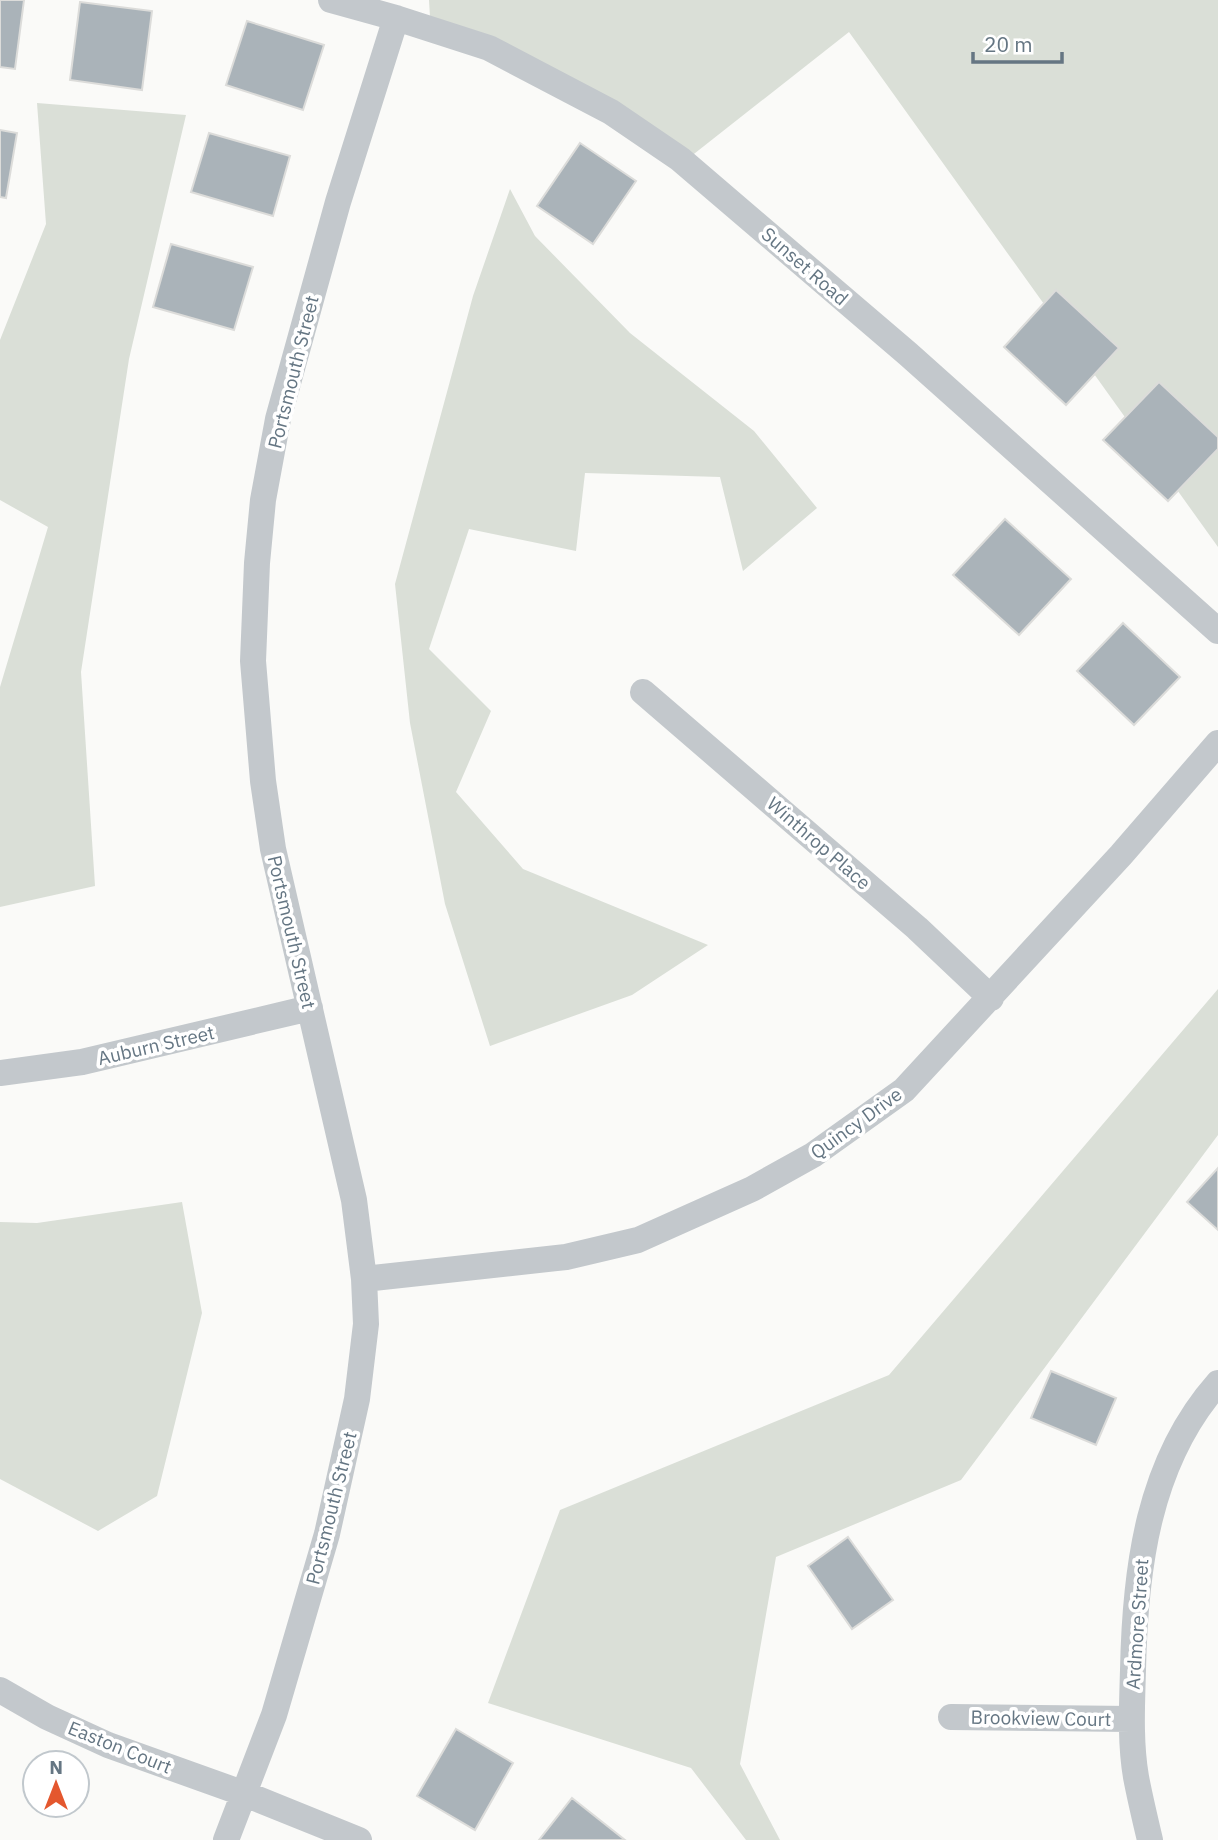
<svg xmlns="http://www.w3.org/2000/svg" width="1218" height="1840" viewBox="0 0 1218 1840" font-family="'IBM Plex Sans',sans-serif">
<rect width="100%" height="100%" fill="#fafaf8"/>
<path fill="#dadfd7" d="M429,0h789v547l-369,-515 -164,129 -255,-144z
M37,103l149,12 -57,244 -48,313 14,214 -95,21v-220l48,-160 -48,-27v-160l46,-116z
M510,189l25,47 95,97 124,98 63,77 -74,63 -23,-94 -135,-4 -9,78 -107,-22 -40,120 62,62 -35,81 67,77 185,76 -76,50 -142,51 -45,-142 -35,-181 -15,-139 78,-288z
M1218,989v146l-257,345 -185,77 -36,207 40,76h-34l-55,-72 -203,-65 72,-193 329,-135z
M182,1202l20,111 -45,183 -59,35 -98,-52v-257l37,1z"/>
<path fill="#aab3b9" stroke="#dcdcda" stroke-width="2" d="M0,0h24l-9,69 -15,-2z
M80,2l72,9 -10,79 -72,-10z
M247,21l77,24 -21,65 -77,-25z
M0,130l17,3 -11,65 -6,-1z
M209,133l81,23 -17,60 -82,-24z
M580,143l56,38 -43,63 -56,-38z
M171,244l82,23 -19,63 -81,-23z
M1056,290l63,58 -53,57 -62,-58z
M1159,382l59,55v12l-50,52 -65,-61z
M1005,519l66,60 -52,56 -66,-60z
M1123,623l57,54 -46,48 -57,-54z
M1218,1168v62l-31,-28z
M1051,1371l65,27 -20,47 -65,-27z
M848,1537l45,63 -41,29 -44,-63z
M456,1729l57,34 -38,67 -58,-34z
M572,1798l53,42h-86z"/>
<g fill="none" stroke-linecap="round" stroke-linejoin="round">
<path stroke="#c3c8cc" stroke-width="26" d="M331,0l65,18 93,30 122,64 69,47 228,195 310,277
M643,692l274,236 74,70
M0,1073l82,-11 228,-54
M364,1279l202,-22 72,-17 114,-51 61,-34 91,-65 217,-235 97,-112
M0,1690l47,27 61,28 137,49 114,46
M951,1717l180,2
M226,1840l48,-125 53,-181 30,-135 9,-75 -2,-45 -10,-79 -81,-351 -10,-68 -10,-120 4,-98 6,-63 15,-81 60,-217 58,-184
M1150,1840c-5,-21 -10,-42 -14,-63 -6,-35 -4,-72 -3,-107 2,-101 15,-208 85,-287"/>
</g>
<g text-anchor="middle" stroke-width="7" stroke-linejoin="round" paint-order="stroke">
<g font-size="19" fill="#657683" stroke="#fff">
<text transform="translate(805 266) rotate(41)" y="7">Sunset Road</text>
<text transform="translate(293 372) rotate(-76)" y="7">Portsmouth Street</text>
<text transform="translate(819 843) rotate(41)" y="7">Winthrop Place</text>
<text transform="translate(292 932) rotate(77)" y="7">Portsmouth Street</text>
<text transform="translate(156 1045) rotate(-13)" y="7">Auburn Street</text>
<text transform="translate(856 1123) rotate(-36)" y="7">Quincy Drive</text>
<text transform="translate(331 1508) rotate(-76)" y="7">Portsmouth Street</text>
<text transform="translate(1137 1624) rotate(-86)" y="7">Ardmore Street</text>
<text transform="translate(1041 1718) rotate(1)" y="7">Brookview Court</text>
<text transform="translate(120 1747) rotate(22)" y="7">Easton Court</text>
</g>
</g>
<g transform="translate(56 1784)"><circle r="33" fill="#ffffff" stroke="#c1c8cd" stroke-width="2"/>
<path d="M0-5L12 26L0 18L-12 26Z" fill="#e4572e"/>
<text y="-10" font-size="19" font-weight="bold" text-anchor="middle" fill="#657683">N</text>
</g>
<path d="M973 52v10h89v-10" fill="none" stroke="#657683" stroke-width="3.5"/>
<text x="984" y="52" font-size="21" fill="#657683" stroke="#ffffff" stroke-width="5" paint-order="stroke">20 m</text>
</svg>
